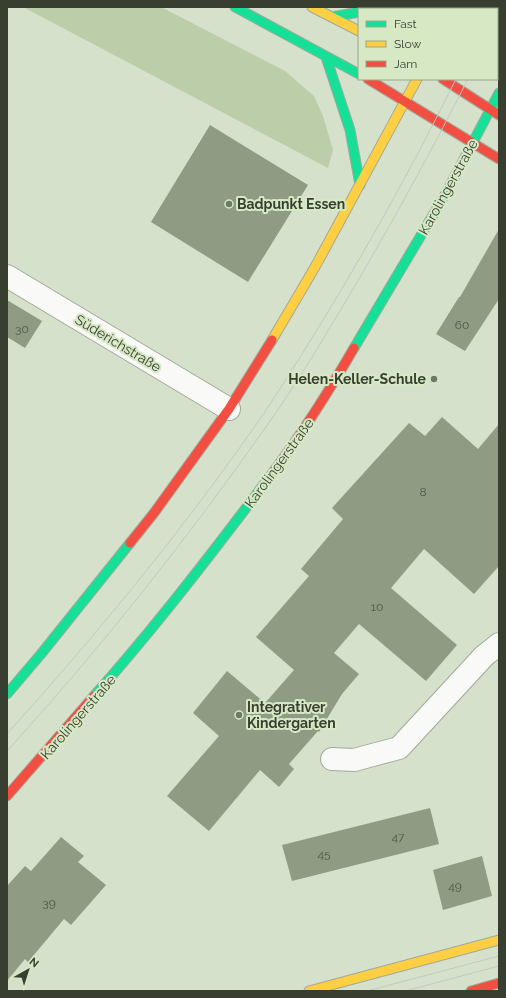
<svg xmlns="http://www.w3.org/2000/svg" width="506" height="998" viewBox="0 0 506 998" font-family="Raleway,sans-serif">
<rect width="100%" height="100%" fill="#d6e1cc"/>
<path fill="#bbcda9" d="M23,7h138l124,64 29,25 9,20 10,34 -5,18z"/>
<path fill="#909b84" d="M210,125l98,60 -60,97 -97,-60z
M499,229v70l-34,52 -29,-17 23,-37h1z
M7,300l35,21 -17,27 -18,-11z
M442,417l36,32 21,-25v142l-25,28 -50,-45 -33,39 66,57 -31,36 -67,-57 -25,29 25,21 -17,20 -23,38 -1,-1 -29,33 5,5 -15,18 -19,-17 -51,61 -42,-35 52,-60 -26,-23 34,-42 38,32 29,-33 -38,-33 53,-61 -8,-7 42,-50 -11,-11 77,-85 16,13z
M430,808l9,36 -147,37 -10,-36z
M61,837l23,19 -6,6 28,23 -35,40 -7,-6 -36,43 -3,-3 -18,22v-95l18,-20 6,5z
M482,856l10,40 -49,14 -10,-40z"/>
<g fill="none" stroke-linecap="round" stroke-linejoin="round">
<g stroke="#a1a999" stroke-width="24">
<path id="street" d="M7,276l222,133
M332,759l22,1 45,-12 85,-92 15,-12"/>
</g>
<g stroke="#a1a999" stroke-width="11">
<path id="fast" d="M235,7l124,67
M372,9l9,-2
M332,17l27,-5
M326,57l24,73 10,55
M354,348l91,-153 54,-102
M7,694l34,-40 89,-111
M94,696c64,-72 122,-148 180,-225"/>
</g>
<g stroke="#a1a999" stroke-width="11">
<path id="slow" d="M312,7l47,24
M451,7v2
M272,340l43,-73 102,-188
M309,991l190,-51"/>
</g>
<g stroke="#a1a999" stroke-width="11">
<path id="jam" d="M368,79l131,80
M443,79l56,36
M274,471c29,-39 55,-80 80,-123
M130,543l24,-30 75,-104 43,-69
M7,796l87,-100
M471,991l28,-8"/>
</g>
<use href="#street" stroke="#f9faf7" stroke-width="22"/>
<use href="#fast" stroke="#16e098" stroke-width="9"/>
<use href="#slow" stroke="#ffcf43" stroke-width="9"/>
<use href="#jam" stroke="#f24e42" stroke-width="9"/>
<path stroke="#c5c8c3" stroke-width="1" d="M489,9l1,-2
M497,16l2,-4
M7,734c90,-100 176,-204 253,-315 13,-19 25,-38 37,-57 58,-92 111,-186 159,-283
M7,751c94,-103 181,-213 261,-327 27,-38 51,-78 75,-118 44,-74 86,-150 125,-227
M367,991l132,-35
M405,991l94,-25"/>
</g>
<g fill="#6f7867" stroke="#d6e9c4" stroke-width="1.5">
<circle cx="229" cy="204" r="4"/>
<circle cx="434" cy="379" r="4"/>
<circle cx="239" cy="715" r="4"/>
</g>
<g text-anchor="middle" stroke-width="4" stroke-linejoin="round" paint-order="stroke">
<g font-size="12" fill="#4e5646">
<text x="462" y="329">60</text>
<text x="22" y="333">30</text>
<text x="423" y="496">8</text>
<text x="377" y="611">10</text>
<text x="398" y="841">47</text>
<text x="324" y="858">45</text>
<text x="455" y="890">49</text>
<text x="49" y="907">39</text>
</g>
<g font-size="14" fill="#383f31" stroke="#d6e9c4">
<text transform="translate(448 187) rotate(-61)" y="5">Karolingerstraße</text>
<text transform="translate(118 343) rotate(31)" y="5">Süderichstraße</text>
<text transform="translate(279 463) rotate(-54)" y="5">Karolingerstraße</text>
<text transform="translate(78 717) rotate(-49)" y="5">Karolingerstraße</text>
</g>
<g font-size="14" font-weight="bold" fill="#383f31" stroke="#d6e9c4" text-anchor="start">
<text x="237" y="209">Badpunkt Essen</text>
<text x="426" y="384" text-anchor="end">Helen-Keller-Schule</text>
<text x="247" y="712">Integrativer<tspan x="247" dy="16">Kindergarten</tspan></text>
</g>
</g>
<rect width="506" height="998" fill="none" stroke="#383f31" stroke-width="16"/>
<rect x="358" y="8" width="140" height="72" fill="#d6e9c4" stroke="#97a589"/>
<rect x="366" y="21" width="20" height="6" fill="#16e098" stroke="#97a589"/>
<text x="394" y="28" font-size="12" fill="#383f31">Fast</text>
<rect x="366" y="41" width="20" height="6" fill="#ffcf43" stroke="#97a589"/>
<text x="394" y="48" font-size="12" fill="#383f31">Slow</text>
<rect x="366" y="61" width="20" height="6" fill="#f24e42" stroke="#97a589"/>
<text x="394" y="68" font-size="12" fill="#383f31">Jam</text>
<g transform="translate(28 970) rotate(39)" stroke="#d6e9c4" stroke-width="3" paint-order="stroke">
<path d="M0-3L7 15L0 10L-7 15Z" fill="#383f31"/>
<text y="-6" font-size="11" font-weight="bold" text-anchor="middle" fill="#383f31">N</text>
</g>
</svg>
